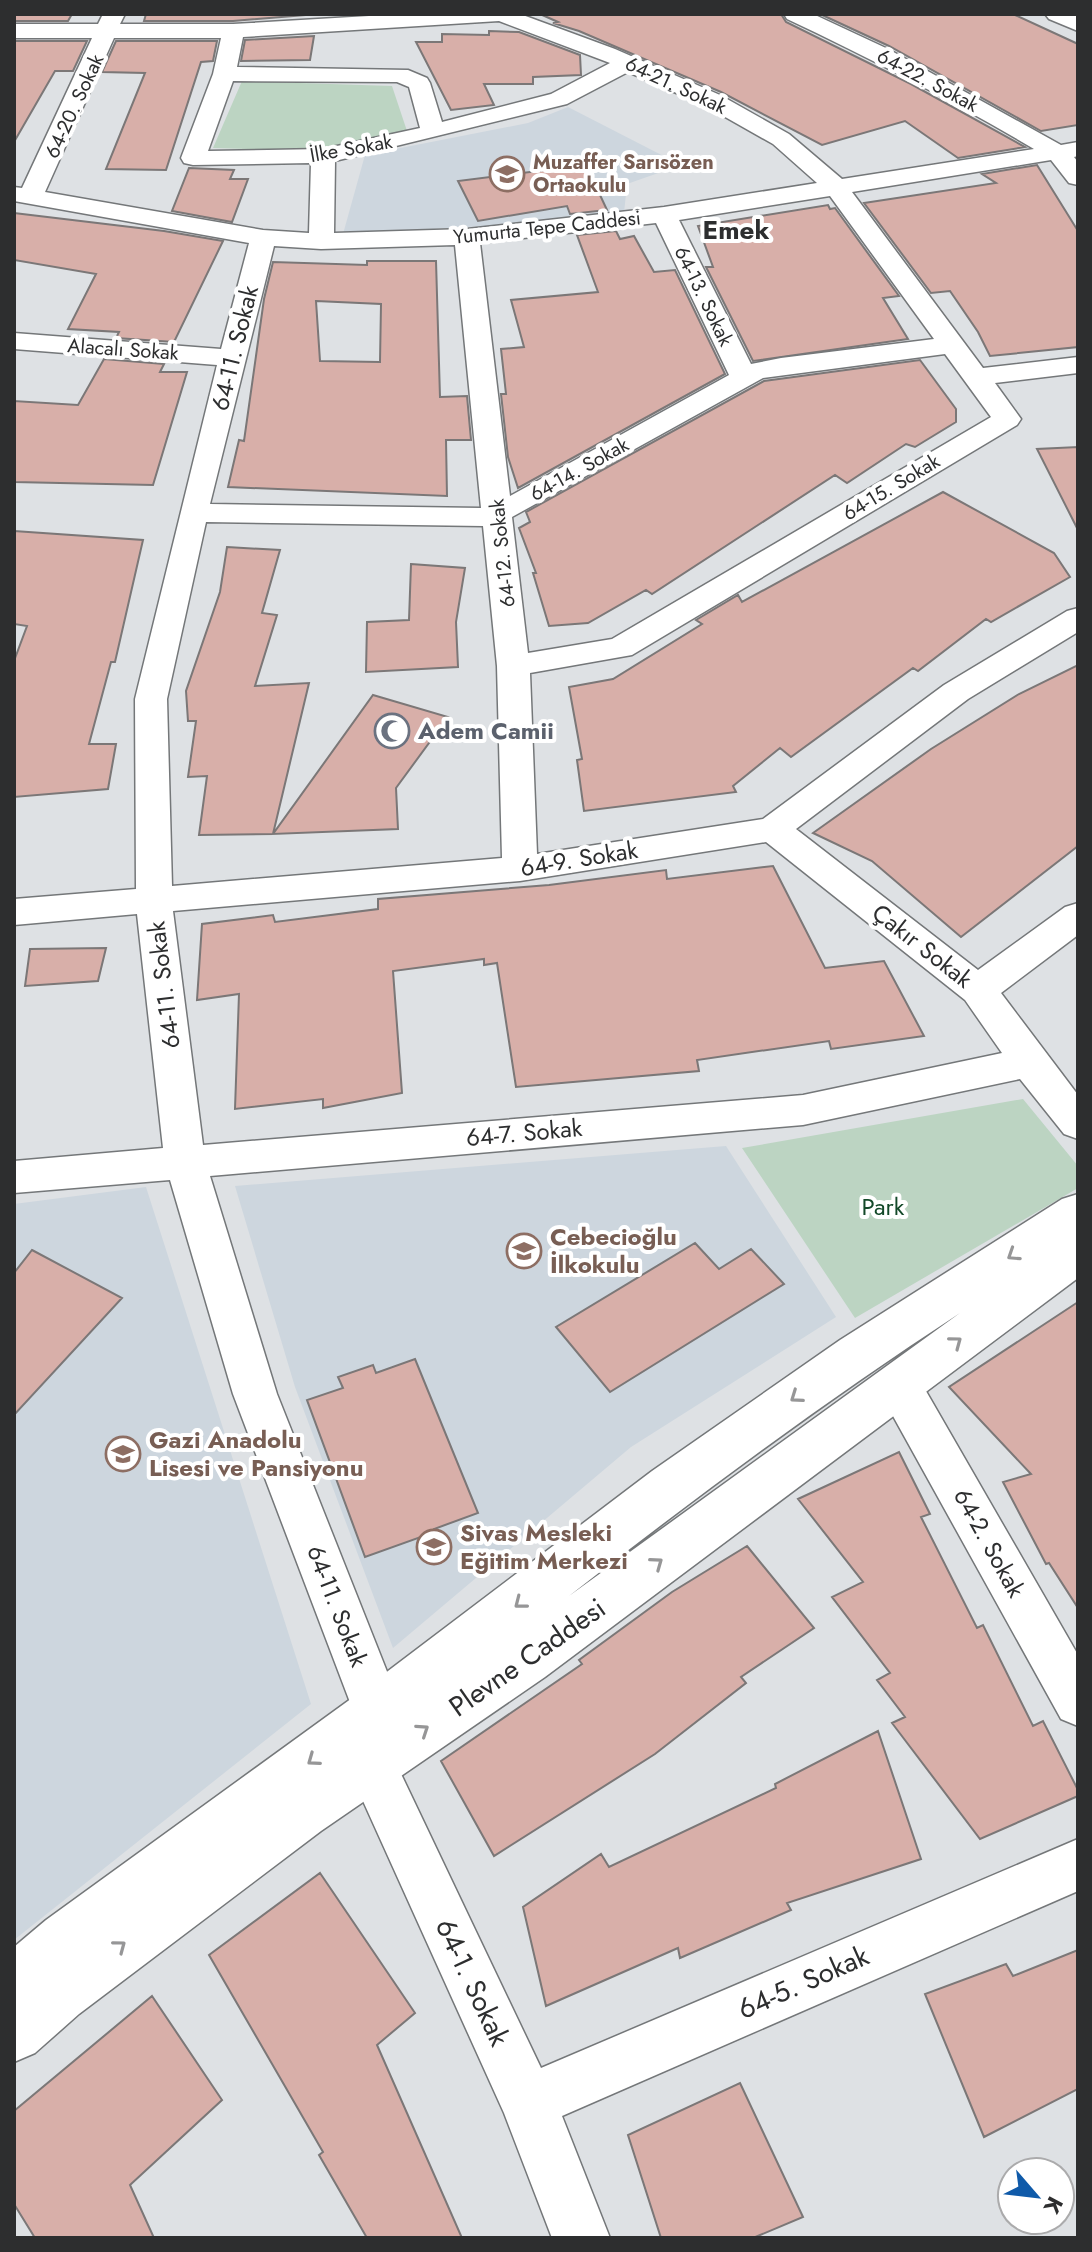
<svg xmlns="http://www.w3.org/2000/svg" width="1092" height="2252" viewBox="0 0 1092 2252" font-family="Jost,sans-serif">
<rect width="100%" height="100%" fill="#dee1e4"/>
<path fill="#cdd6de" d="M568,107l113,58 -54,19 -3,29 -139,13 -142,8 22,-79 163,-32z
M726,1146l110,171 -205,130 -238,201 -98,-261 -60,-201z
M146,1187l165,517 -297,236v-736z"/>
<path fill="#bcd4c2" d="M242,81l150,5 15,45 -27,8 -69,12 -98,-3z
M1023,1099l55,67v22l-223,130 -113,-170z"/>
<path fill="#d8afa9" stroke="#7b7777" stroke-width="2" fill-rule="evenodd" d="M14,14h58l-4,7h-54z
M146,14h172l-85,7h-89z
M540,14h241l5,8 125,62 114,63 -67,11 -53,-37 -83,24 -101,-53 -142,-61 -26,-8 5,-1z
M820,14h193l65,30v81l-37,6 -152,-85z
M489,31l30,1 61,23 1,20 -48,2v7h-49l10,21 -43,5 -35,-68h26v-8l47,1z
M314,36l-4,24 -69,1 4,-21z
M14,41h73l-14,30h-18l-41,71z
M116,41h101l-4,20 -12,1 -35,108 -60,-1 39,-96 -43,-1z
M586,165l21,45 -37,4 -3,-8 -89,15 -20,-40z
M1037,165l41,66v116l-88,9 -12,-24 -28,-41 -19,2 -67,-90 132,-20 -14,-9z
M189,168l45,2 -4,9h18l-16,43 -60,-11z
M828,205l2,4 5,-1 64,88 -16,2 25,41 -155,22 -47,-94h7l-15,-41z
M14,213l150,18 59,10 -49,101 -58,-4 3,-6 -51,-3 28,-55 -82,-14z
M616,231l4,8 14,-3 20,36 21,-2 50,104 -207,114 -10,-31 -7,-63h5l-5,-45 23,-2 -13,-47 87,-8 -21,-57z
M367,261h69l4,136 27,-1 4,44h-25l1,56 -219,-9 11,-47 5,1 20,-142 9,-37 94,3zM316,301l65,3 -1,58 -60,-1z
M104,359l60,5 -4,8h27l-34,113 -139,-3v-81l64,4z
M920,360l36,49v13l-41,25 -9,-3 -59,39 -12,-8 -183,119 -6,-4 -58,33 -39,3 -16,-53h3l-17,-45 11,-6 -4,-10 238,-131z
M1078,447v83l-41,-81z
M943,492l111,61 16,24 -79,45 -5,-3 -68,52 -5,-3 -122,89 -11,-9 -47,38 3,6 -152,19 -7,-51 5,-1 -13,-72 44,-8 89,-55 -6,-4 42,-25 4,7z
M14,531l129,9 -28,122h-4l-22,82h27l-8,45 -94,8v-136l13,-35 -13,-2z
M227,547l53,3 -18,63 15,2 -22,71 54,-3 -36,151 -74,1 8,-59 -19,1 8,-56h-8l-2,-30 34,-99z
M411,564l54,4 -9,54 2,45 -92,5 1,-50 42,-2z
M1078,665v181l-117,91 -89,-76 -59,-28 118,-84 88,-55z
M373,695l75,22 -52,71 2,41 -125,5z
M773,866l52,102 59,-7 40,75 -93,13 -2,-8 -132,19 2,11 -183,16 -19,-124 -13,2v-6l-91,12 9,122 -79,15v-9l-88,10 4,-115 -42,6 5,-76 71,-9 2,7 103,-13v-10l171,-14 117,-15 1,9z
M106,948l-8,33 -73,5 5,-37z
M695,1243l24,26 32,-20 33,35 -174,108 -54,-65z
M32,1250l90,48 -108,117v-142z
M1078,1302v306l-29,-45 -3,1 -43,-82 28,-8 -82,-87z
M415,1359l63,154 -44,16 1,3 -70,25 -58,-157 36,-12 -5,-11 35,-12 3,8z
M899,1452l31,62 -9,3 56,111 6,-3 50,101 10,-5 35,69v6l-98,43 -88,-116 13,-6 -28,-37 13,-7 -58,-76 31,-15 -65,-83z
M747,1546l67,82 -73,49 5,6 -91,71 -161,102 -53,-95 141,-97 -3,-4 93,-68z
M878,1731l43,128 -134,44 4,7 -111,48 -2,-10 -132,58 -23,-99 78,-53 8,13 167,-79 -1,-4z
M320,1873l95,140 -38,32 85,193h-95l-48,-83 4,-3 -114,-197z
M1078,1950v139l-94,48 -59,-143 81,-30 7,12z
M152,1996l70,104 -92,85 24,53h-119l-21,-34v-93z
M740,2083l63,134 -50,21h-92l-33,-103z"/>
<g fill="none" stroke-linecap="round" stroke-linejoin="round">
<g stroke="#747779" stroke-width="3">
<path id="minor" d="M103,14h22l-5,10h113l170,-10h117l95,35 105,46 69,39 53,45 192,-30c-81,-48 -162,-90 -247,-130l-3,-5h29l75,35 173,96 17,-3v14l-4,1 4,5v23l-9,-2 -18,-23 -199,32 131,176 95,-11v16l-83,10 26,36 -4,6 -385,230 -102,18 7,181 226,-35 181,-134 123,-74 11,-3v24l-110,67 -172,130 182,141 87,-63 13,-4v32l-77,58 77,102v44l-14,-5 -44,-55 -217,46 -593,51 67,218 126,318 -7,17 -14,5 159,334 537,-229v52l-516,225 48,122h-58l-48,-125 -150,-332 -21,-39 7,-17 16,-7 -123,-324 -63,-214 -156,13v-32l149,-13 -26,-234 -123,11v-26l122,-10 -1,-190 82,-334 -203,-16v-16l207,16 28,-106 -235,-42v-14l8,1 70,-150h-78v-14h84zM499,21l111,42 -59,31 -109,28 -12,-39 -3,-5 -19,-8 -171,-3 6,-30zM114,38h107l-8,36 -32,84 3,5 9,2 118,-2 -2,70 -46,-3 -218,-38zM628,72l76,33 69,39 44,39 -153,24 -197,22 -133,4 1,-72 232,-57zM233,81l164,1 12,5 11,41 -97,21 -115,2zM830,196l104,143 -153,19 -30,6 -72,-144zM656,223l73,152 -219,121 -30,-253zM455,245l26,263 -271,-4 64,-258 47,3zM945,354l46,63 -379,222 -84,14 -16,-136 251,-139zM206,522l277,4 14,140 5,192 -330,28 -5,-187zM766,842l199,158 37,53 -199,42 -600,50 -30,-234 347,-30z
M899,1366l16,6 163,283v71l-17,-7 -178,-321 -6,-13 6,-13z"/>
</g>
<g stroke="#747779" stroke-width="3">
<path id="tertiary" d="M1045,14l33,1v16l-29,-12z
M1078,1194v84l-533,399 -224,154 -242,183 -44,39 -21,9v-115l32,-27 313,-227 293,-222 188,-131 222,-141zM960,1313l-391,283c127,-99 256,-195 391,-283z"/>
</g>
<use href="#minor" fill="#fff" fill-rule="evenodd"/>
<use href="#tertiary" fill="#fff" fill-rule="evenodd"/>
</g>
<defs><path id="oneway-chevron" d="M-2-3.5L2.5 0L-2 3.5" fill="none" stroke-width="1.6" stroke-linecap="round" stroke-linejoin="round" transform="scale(2)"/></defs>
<g stroke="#969697">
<use href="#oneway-chevron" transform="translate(1013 1255) rotate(147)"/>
<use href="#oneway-chevron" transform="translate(956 1342) rotate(-37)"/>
<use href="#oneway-chevron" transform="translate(796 1397) rotate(145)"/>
<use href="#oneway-chevron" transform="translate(657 1563) rotate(-36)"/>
<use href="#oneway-chevron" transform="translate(520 1603) rotate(142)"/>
<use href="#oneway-chevron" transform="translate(423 1730) rotate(-34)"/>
<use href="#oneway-chevron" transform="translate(313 1760) rotate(144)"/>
<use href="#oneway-chevron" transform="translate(120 1946) rotate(-37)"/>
</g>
<defs>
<g id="school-ring" transform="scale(1.8)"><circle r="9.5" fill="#fff" stroke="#8d6e63" stroke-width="1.5"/><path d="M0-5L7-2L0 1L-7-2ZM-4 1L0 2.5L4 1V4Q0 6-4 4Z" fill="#8d6e63"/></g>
<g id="mosque-ring" transform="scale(1.8)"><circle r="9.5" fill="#fff" stroke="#6b7280" stroke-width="1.5"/><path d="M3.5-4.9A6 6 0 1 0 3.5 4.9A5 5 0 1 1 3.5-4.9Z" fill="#6b7280"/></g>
</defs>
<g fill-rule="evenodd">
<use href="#school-ring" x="507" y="174"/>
<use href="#mosque-ring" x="392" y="731"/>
<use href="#school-ring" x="524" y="1251"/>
<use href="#school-ring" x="123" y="1454"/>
<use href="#school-ring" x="434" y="1547"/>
</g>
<g text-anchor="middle" stroke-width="8" stroke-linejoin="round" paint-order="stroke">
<g font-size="20" fill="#2d2e2f" stroke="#fff">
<text transform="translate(928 80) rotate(28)" y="7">64-22. Sokak</text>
<text transform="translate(676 85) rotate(25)" y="7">64-21. Sokak</text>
<text transform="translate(74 106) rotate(-65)" y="7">64-20. Sokak</text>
<text transform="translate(351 148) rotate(-10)" y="7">İlke Sokak</text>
<text transform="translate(547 227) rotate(-6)" y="7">Yumurta Tepe Caddesi</text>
<text transform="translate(704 296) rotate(64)" y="7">64-13. Sokak</text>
<text transform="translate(123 349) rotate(4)" y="7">Alacalı Sokak</text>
<text transform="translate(579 469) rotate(-29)" y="7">64-14. Sokak</text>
<text transform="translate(891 487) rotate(-31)" y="7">64-15. Sokak</text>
<text transform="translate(502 553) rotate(-96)" y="7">64-12. Sokak</text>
</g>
<g font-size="20" font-weight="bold" fill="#785e54" stroke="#fff" text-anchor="start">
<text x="533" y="169">Muzaffer Sarısözen<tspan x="533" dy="23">Ortaokulu</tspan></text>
</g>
<g font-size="24" fill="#2d2e2f" stroke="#fff">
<text transform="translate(235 348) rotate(-76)" y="8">64-11. Sokak</text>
<text transform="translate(579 859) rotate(-9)" y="8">64-9. Sokak</text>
<text transform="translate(922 946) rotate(38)" y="8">Çakır Sokak</text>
<text transform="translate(164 985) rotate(-97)" y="8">64-11. Sokak</text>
<text transform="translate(524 1133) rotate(-5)" y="8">64-7. Sokak</text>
<text transform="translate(989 1543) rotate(61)" y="8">64-2. Sokak</text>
<text transform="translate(337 1606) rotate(69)" y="8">64-11. Sokak</text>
</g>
<g font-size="24" font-weight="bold" fill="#5b616d" stroke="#fff" text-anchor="start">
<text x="418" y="739">Adem Camii</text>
</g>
<g font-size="24" fill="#134929" stroke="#fff">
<text x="883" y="1215">Park</text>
</g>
<g font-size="24" font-weight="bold" fill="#785e54" stroke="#fff" text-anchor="start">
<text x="550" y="1245">Cebecioğlu<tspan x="550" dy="28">İlkokulu</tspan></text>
<text x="149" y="1448">Gazi Anadolu<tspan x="149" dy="28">Lisesi ve Pansiyonu</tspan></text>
<text x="460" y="1541">Sivas Mesleki<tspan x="460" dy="28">Eğitim Merkezi</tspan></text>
</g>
<g font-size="26" font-weight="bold" fill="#2d2e2f" stroke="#fff">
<text x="736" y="239">Emek</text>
</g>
<g font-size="28" fill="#2d2e2f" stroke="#fff">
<text transform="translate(527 1657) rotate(-35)" y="10">Plevne Caddesi</text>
<text transform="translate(473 1982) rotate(65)" y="10">64-1. Sokak</text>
<text transform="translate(803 1982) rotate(-24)" y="10">64-5. Sokak</text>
</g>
</g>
<rect width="1092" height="2252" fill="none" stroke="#2d2e2f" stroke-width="32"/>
<g transform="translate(1036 2196) rotate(118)"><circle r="38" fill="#ffffff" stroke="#ababac" stroke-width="2"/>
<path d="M0-6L14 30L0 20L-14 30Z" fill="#0f5aa9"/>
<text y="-12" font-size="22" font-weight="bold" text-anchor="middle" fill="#2d2e2f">K</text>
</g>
</svg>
